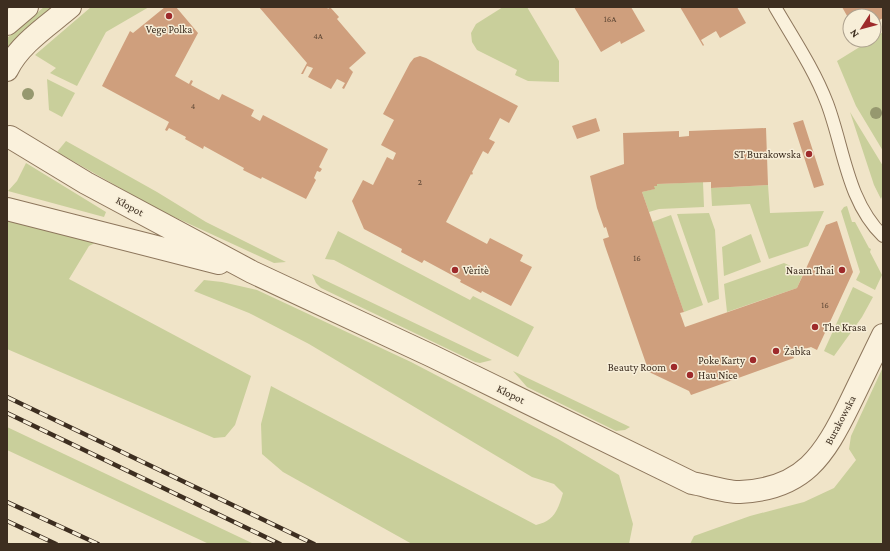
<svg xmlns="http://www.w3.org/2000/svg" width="890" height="551" viewBox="0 0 890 551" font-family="'Crimson Pro',serif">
<rect width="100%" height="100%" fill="#f0e4c8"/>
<path fill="#c9cf9b" d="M44,7h10l-47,40v-9z
M91,7h58l-43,25 -29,54 -27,-13 6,-5 -21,-13z
M503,7h24l32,54v21l-31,-1 -13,-6 2,-5 -40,-20 -5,-8 -1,-9 5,-9z
M883,32v119l-27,-45 -19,-45 34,-21h3v-2z
M47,79l28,14 -13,24 -13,-7z
M850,112l33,54v28l-2,5 -7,-14z
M66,141l91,51 49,30 80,40 -12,1 -117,-54 -100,-57z
M26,163l80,49 -2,5 -96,-26 9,-10z
M703,182l1,25 -45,2 -10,3 -7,-20 12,-3v-3h3v-2z
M768,185l2,28 54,-2 -16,35 -39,13 -19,-55 -38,2 -1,-18z
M847,206l5,16h3l14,26 2,1 -1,3 12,23 -7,15 -19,-10 4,-8 -19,-61 3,-4z
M709,213l6,17 4,69 -11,4 -31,-89z
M671,215l32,90 -19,7 -32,-90z
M7,218l90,24 -8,4 -20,33 182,97 -16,49 -10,12 -11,1 -207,-89z
M338,231l132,69 3,-4 61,31 -16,30 -184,-97 -9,-1z
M751,234l10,28 -37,14 -2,-29z
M784,263l20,9 -7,16 -70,24 -3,-28z
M312,274l180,86 -12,3 -5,-1 -154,-74 -5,-5z
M204,280l18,2 35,8 154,72 147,77 61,36 14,49 -4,20h-217l-129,-72 -21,-18 -1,-30 10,-38 265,139c18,-4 22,-15 27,-32l-9,-9 -22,-7 -223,-133 -60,-31 -55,-22z
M853,287l20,10 -11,20 -28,39 -10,-5z
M883,367v177h-193l4,-8 56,-20 54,-14 30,-14 22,-28 -7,-11 2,-13z
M513,371l117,56 -5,3 -9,1 -89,-44z
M7,427l247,117h-45l-202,-94z"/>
<path fill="#cf9f7d" d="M165,7h11l22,26 -23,43 14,8 2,-4 2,1 -2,4 28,15 3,-6 32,16 -3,6 9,5 3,-6 65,34 -9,18 3,2 -2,3 -3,-1 -3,7 2,2 -10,19 -44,-22 -1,2 -18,-9 1,-2 -40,-22 -1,3 -18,-10 1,-2 -17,-9 -2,3 -2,-1 4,-8 -67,-36 28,-55 3,2z
M259,7h68l1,2 2,-2 9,10 -2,2 29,34 -17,15 4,4 -9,17 -2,-1 3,-5 -8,-4 -6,10 -23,-12 5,-9 -6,-2 -4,8h-2l6,-11z
M574,7h57l14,24 -24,13 -1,-3 -19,11z
M680,7h57l9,16 -26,15 -4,-7 -15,9 3,5 -1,1z
M842,7h41v11l-9,5v-7h-24v5z
M420,56l6,2 92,48 -9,17 -9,-5 -11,21 6,3 -7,12 -5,-3 -11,21 1,1 -1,2 -1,-1 -25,48 41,22 3,-6 33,17 -3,6 12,6 -21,39 -29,-15 -1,2 -21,-11 1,-2 -37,-20 -2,3 -21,-11 1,-3 -38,-20 -12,-28 11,-21 10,5 14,-28 6,3 3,-7 -15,-8 13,-25 -11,-6 27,-51 4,-5z
M596,118l4,13 -23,8 -5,-13z
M803,120l21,65 -10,3 -21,-65z
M766,128l2,57 -57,3v-6l-54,2v2h-3l1,3 -13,3 42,120 -4,1 5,14 112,-39 29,-63 11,-4 16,51 -36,78 -6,-3 -19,6 2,5 -103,37 -2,-4 -40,-19 -44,-126 -2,-7 6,-2 -3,-10 -2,1 -7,-20 -7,-32 34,-12 -1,-31 56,-2v6l10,-1v-5z"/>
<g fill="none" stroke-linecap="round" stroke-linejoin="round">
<g stroke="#8d765c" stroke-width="14">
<path id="lane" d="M775,7c18,31 39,62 52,96 17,45 20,98 56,133"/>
</g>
<g stroke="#8d765c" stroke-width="24">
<path id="street" d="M7,24l20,-17
M7,70c12,-26 42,-45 63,-63
M10,137l76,46 166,89 180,84 260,127c12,2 37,10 48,9 64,-3 84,-36 110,-89 11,-23 22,-45 33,-68
M7,209l212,54"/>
</g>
<use href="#lane" stroke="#faf1dc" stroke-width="12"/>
<use href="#street" stroke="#faf1dc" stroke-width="22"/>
<g stroke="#3d2e20" stroke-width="4.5">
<path id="rail" d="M7,397l307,147
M7,413l273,131
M7,502l91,42
M7,521l49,23"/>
</g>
<use href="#rail" stroke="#f7eed8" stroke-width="3" stroke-dasharray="9" stroke-linecap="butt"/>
</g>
<g fill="#96986f">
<circle cx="28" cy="94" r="6"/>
<circle cx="876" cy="113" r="6"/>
</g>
<g fill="#9e2a2b" stroke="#f7eed8" stroke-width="1.5">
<circle cx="169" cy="16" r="4"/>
<circle cx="809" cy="154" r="4"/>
<circle cx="455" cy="270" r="4"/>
<circle cx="842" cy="270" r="4"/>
<circle cx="815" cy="327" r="4"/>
<circle cx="776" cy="351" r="4"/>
<circle cx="753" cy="360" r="4"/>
<circle cx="674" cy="367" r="4"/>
<circle cx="690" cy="375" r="4"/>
</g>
<g text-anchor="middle" stroke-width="3" stroke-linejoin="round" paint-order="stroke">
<g font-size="9" fill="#624a37">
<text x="610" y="22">16A</text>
<text x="318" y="39">4A</text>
<text x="193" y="109">4</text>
<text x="420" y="185">2</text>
<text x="637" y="261">16</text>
<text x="825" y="308">16</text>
</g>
<g font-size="11" fill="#3d2e20" stroke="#f7eed8" text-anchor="end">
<text x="169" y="33" text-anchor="middle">Vege Polka</text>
<text x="801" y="158">ST Burakowska</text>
<text x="463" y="274" text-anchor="start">Vèritè</text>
<text x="834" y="274">Naam Thai</text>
<text x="823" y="331" text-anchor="start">The Krasa</text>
<text x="784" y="355" text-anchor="start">Żabka</text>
<text x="745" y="364">Poke Karty</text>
<text x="666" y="371">Beauty Room</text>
<text x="698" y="379" text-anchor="start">Hau Nice</text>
</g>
<g font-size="11" fill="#3d2e20" stroke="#f7eed8">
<text transform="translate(130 206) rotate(28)" y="4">Kłopot</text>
<text transform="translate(511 394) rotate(26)" y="4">Kłopot</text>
<text transform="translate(840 420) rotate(-62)" y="4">Burakowska</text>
</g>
</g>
<rect width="890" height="551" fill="none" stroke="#3d2e20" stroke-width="16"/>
<g transform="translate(862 28) rotate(234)"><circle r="19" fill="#f7eed8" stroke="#ada18e"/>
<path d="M0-3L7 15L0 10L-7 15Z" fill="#9e2a2b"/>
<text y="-6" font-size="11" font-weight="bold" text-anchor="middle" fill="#3d2e20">N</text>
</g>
</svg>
